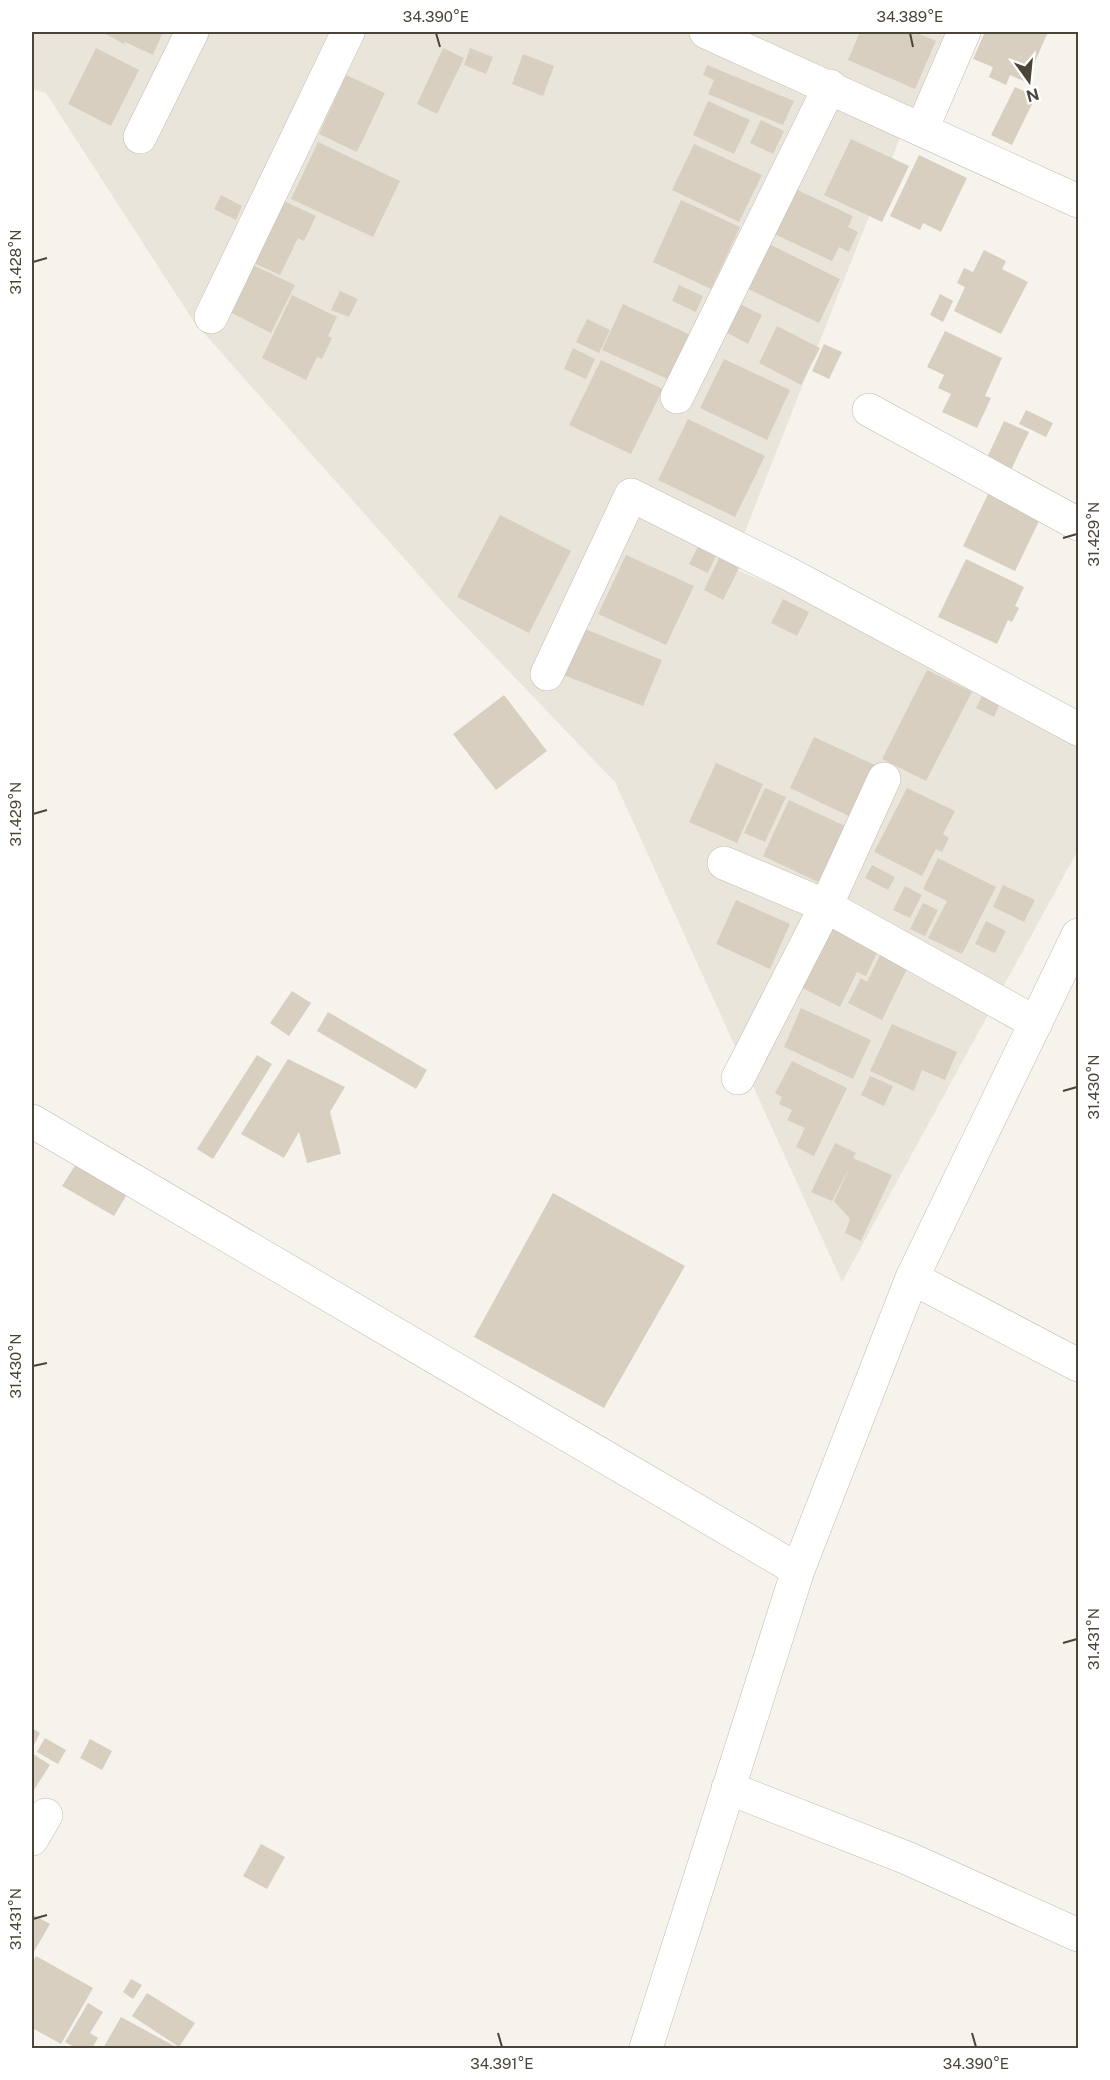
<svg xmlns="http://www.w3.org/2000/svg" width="1110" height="2080" viewBox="0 0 1110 2080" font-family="'Public Sans',sans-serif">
<rect width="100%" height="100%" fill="#f6f3ec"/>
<path fill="#eae5da" d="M32,32h919l-50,103 -170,432 347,152v131l-236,432 -227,-500 -165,-172 -256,-288 -148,-229 -14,-4z"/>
<path fill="#d8cfc1" d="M102,32h61l-10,23 -28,-13 -1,2z
M860,32h55l21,9 -21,48 -67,-29z
M985,32h63l-22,50 -16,-7 -4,10 -17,-8 4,-10 -20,-8z
M96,48l43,22 -28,56 -43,-22z
M443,48l21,10 -27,56 -20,-10z
M470,48l23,9 -7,17 -22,-9z
M523,54l31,12 -11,30 -31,-12z
M707,65l87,36 -11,24 -75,-31 6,-14 -11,-5z
M346,75l39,18 -28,59 -38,-18z
M1015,87l21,9 -24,49 -21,-10z
M708,101l42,19 -16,34 -41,-19z
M761,120l23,11 -11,23 -23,-11z
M851,139l58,27 -27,56 -58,-27z
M318,142l82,39 -27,56 -82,-38z
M694,144l68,31 -23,47 -67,-32z
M919,155l48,23 -26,54 -18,-9 -3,7 -30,-14z
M793,188l60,28 -5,11 10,5 -9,20 -10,-5 -7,14 -60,-28z
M221,195l21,11 -6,14 -22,-11z
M681,200l59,27 -29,62 -58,-27z
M284,201l32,15 -12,25 -6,-3 -18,37 -26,-12z
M765,242l75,37 -21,44 -75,-36z
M984,250l22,11 -4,8 26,13 -27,52 -47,-23 11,-24 -8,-4 7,-15 9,4z
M249,263l46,22 -24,48 -45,-23z
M679,285l24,11 -7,16 -24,-11z
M340,291l18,8 -9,18 -18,-7z
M940,294l13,7 -10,21 -13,-7z
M292,295l45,22 -9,19 4,2 -10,21 -5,-2 -11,23 -44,-22z
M623,304l70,32 -21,45 -70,-31z
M740,304l22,11 -14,29 -22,-12z
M587,319l23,11 -11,23 -23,-11z
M777,326l43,22 -19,37 -42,-22z
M945,331l57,27 -17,38 6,2 -14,30 -35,-16 9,-18 -13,-6 6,-13 -17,-8z
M824,344l18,8 -13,27 -17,-8z
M573,348l22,11 -9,20 -22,-10z
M724,359l66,31 -23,50 -67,-32z
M601,360l62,29 -32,65 -62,-29z
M1026,410l27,13 -7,14 -27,-13z
M688,419l77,37 -30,61 -77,-37z
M1004,421l25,11 -19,40 -24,-12z
M988,494l52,25 -25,52 -52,-25z
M500,515l71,36 -42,82 -72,-36z
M699,545l18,8 -9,20 -19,-9z
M721,554l20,10 -18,36 -19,-10z
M626,555l68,31 -28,59 -68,-31z
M966,559l58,28 -9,19 4,2 -7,14 -4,-2 -11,24 -59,-27z
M783,599l26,13 -12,24 -26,-13z
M580,627l82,33 -19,46 -82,-32z
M927,670l45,22 -46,89 -44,-22z
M986,688l17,8 -9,21 -18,-9z
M504,695l43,56 -51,39 -43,-56z
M814,737l63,29 -24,52 -63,-30z
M716,763l47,21 -26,59 -48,-21z
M765,788l21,9 -21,45 -21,-9z
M907,788l48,23 -12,23 6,4 -7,14 -6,-3 -14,27 -48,-24z
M789,800l56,26 -27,56 -55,-26z
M938,858l58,29 -34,67 -34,-16 19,-37 -24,-12z
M872,865l23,12 -7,13 -23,-12z
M1003,885l32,15 -11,22 -31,-15z
M905,886l17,9 -12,23 -17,-8z
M736,900l54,24 -20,45 -54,-25z
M923,903l15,7 -13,26 -15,-7z
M986,921l20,10 -11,22 -20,-9z
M833,926l46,23 -13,27 -9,-4 -17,35 -38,-19z
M880,955l27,14 -25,51 -34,-17 13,-25 6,4z
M292,991l19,12 -22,33 -19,-13z
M801,1008l70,32 -18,39 -69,-32z
M328,1012l99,58 -11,19 -99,-58z
M892,1024l65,28 -12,28 -23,-10 -8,21 -44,-20z
M257,1055l15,9 -59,95 -16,-10z
M288,1059l57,28 -15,25 11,42 -34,9 -8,-31 -15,26 -43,-24z
M792,1061l55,27 -33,68 -18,-9 9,-19 -18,-8 5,-10 -13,-6 3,-7 -7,-4z
M870,1076l23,10 -9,20 -23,-11z
M835,1143l21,10 -3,5 39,17 -31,66 -16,-8 5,-14 -16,-18 17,-36 -19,36 -21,-9z
M78,1161l51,30 -15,25 -52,-30z
M553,1193l132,73 -81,142 -130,-71z
M32,1728l8,5 -8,16z
M45,1738l21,12 -8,14 -21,-12z
M90,1739l22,12 -10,19 -22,-12z
M32,1753l18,12 -18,28z
M261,1844l24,13 -18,32 -24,-13z
M32,1914l18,10 -18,31z
M36,1956l57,32 -32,56 -29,-16v-64z
M131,1979l11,6 -9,14 -10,-7z
M147,1993l48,30 -16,24 -47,-31z
M88,2003l15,9 -13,21 8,5 -6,10h-16l-11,-6z
M121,2017l57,31h-75z"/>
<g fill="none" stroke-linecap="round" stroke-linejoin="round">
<g stroke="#c2bbae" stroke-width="34">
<path id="minor" d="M706,32l372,169
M922,129l42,-97
M140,137l52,-105
M211,317l137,-285
M677,397l153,-311
M869,410l209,114
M547,674l84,-179 160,80 287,154
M724,863l102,43 210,117
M738,1078l88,-172 58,-127
M32,1121l766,449
M912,1278l166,87
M728,1788l179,70 171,77
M32,1839l14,-24
M646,2048l152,-478 114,-292 166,-343"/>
</g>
<use href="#minor" stroke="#fff" stroke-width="33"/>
</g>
<path fill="none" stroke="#4b4439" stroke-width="2" d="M436,33l4,14M910,33l3,14M33,262l14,-4M1063,538l14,-4M33,814l14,-4M1063,1091l14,-4M33,1366l14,-3M1063,1643l14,-4M33,1919l14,-4M498,2033l4,14M972,2033l4,14"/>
<rect width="1110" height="2080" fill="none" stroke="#ffffff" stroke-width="66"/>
<g transform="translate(1029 81) rotate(165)" stroke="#ffffff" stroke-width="4.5" paint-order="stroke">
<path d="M0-4.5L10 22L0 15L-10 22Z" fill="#4b4439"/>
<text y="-9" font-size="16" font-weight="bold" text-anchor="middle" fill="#4b4439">N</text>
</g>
<rect x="33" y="33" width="1044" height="2014" fill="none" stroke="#4b4439" stroke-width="2"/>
<g font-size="15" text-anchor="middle" fill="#4b4439">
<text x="436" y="22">34.390°E</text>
<text x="910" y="22">34.389°E</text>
<text transform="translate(16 262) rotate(-90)" y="5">31.428°N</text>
<text transform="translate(1094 534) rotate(-90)" y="5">31.429°N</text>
<text transform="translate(16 814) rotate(-90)" y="5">31.429°N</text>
<text transform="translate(1094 1087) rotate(-90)" y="5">31.430°N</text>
<text transform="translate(16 1366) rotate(-90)" y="5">31.430°N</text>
<text transform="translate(1094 1639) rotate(-90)" y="5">31.431°N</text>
<text transform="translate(16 1919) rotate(-90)" y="5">31.431°N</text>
<text x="502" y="2069">34.391°E</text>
<text x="976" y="2069">34.390°E</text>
</g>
</svg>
